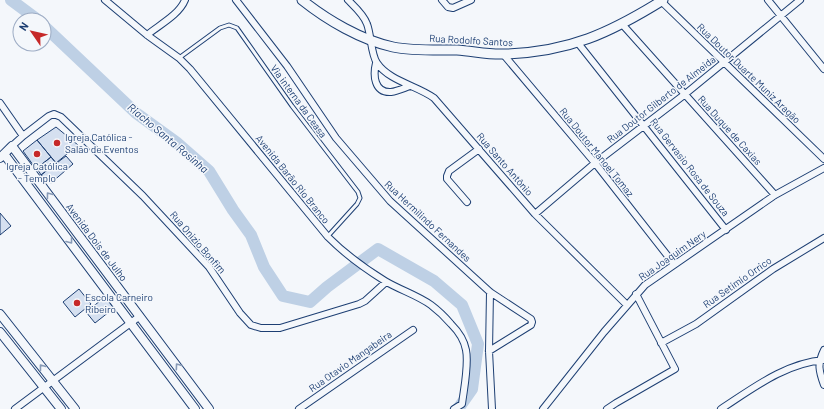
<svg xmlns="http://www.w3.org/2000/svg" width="824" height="409" viewBox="0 0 824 409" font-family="Barlow,sans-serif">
<rect width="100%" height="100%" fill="#f4f7fb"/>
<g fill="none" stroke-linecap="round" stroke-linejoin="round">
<path stroke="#bed0e5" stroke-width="12" d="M11,0l27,20
M44,26l92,87 40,29 33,29 24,39 18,25 13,32 19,29 27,6 17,-15 51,-38 56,32 28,24 16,39 -6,45 -14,20"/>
</g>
<path fill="#d5e0f0" stroke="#1d3f73" d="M56,127l22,18 -22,18 -19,-23z
M37,140l14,17 -15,12 -13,-18z
M66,156l7,8 -22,19 -10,-8z
M51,157l5,6 -15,12 -4,-7z
M0,213l11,13 -11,9z
M79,289l12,15 -16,13 -12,-15z
M105,297l9,11 -19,15 -9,-11z"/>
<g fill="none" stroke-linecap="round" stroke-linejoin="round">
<g stroke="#1d3f73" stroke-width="5">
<path id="service" d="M179,58l41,-30 9,-3 8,3 55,78 66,86 2,6 -3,6 -29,32"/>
</g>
<g stroke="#1d3f73" stroke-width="8">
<path id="minor" d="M105,0l42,35 32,23 11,11 138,168c17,17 36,31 57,44 15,9 32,14 46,24 8,6 14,12 20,19 7,7 13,15 15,26 3,15 -2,38 -4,54l-8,5
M236,0l51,66 49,72 54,63 100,91 41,27 1,3 -1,3 -42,26
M348,0c7,7 16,15 19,24 4,10 4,31 10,39 12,18 41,23 57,35l101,116 92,91
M442,0l6,7 5,1 18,-8
M768,0l56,69
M661,1l163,158
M622,24l153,171
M147,35c12,-10 32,-20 38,-35
M578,43l148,187
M503,54l92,109 79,101
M376,63c-3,12 -2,30 15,29 7,-1 13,-4 19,-6
M0,103l23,33
M12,146l11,-10 26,-20 5,-2 7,3 82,79 66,71 31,46 11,12 10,3h19l79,-24 6,-3 21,-19
M467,202l-20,-23v-3l2,-5 30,-22
M535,214l60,-51 89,-68 116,-95
M490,292l-1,59 3,58
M661,343l35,-19 77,-55 51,-31
M824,350c-7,14 -5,21 0,35
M15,409l125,-93
M299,409l114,-79
M543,409l61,-77 41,-47 130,-90 49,-27
M607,409l9,-6 59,-34 -39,-75
M721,409c31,-20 64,-46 103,-49"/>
</g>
<g stroke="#1d3f73" stroke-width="10">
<path id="tertiary" d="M4,154l191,255
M0,158l12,-12 197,263
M0,314l75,95
M0,332l61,77"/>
</g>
<g stroke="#1d3f73" stroke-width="11">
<path id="secondary" d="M302,0c25,20 59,40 91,47 20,4 43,3 64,3 16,1 32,5 48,4 64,-2 105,-21 158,-54"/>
</g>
<use href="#service" stroke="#f4f7fb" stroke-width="3"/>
<use href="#minor" stroke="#f4f7fb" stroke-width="6"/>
<use href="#tertiary" stroke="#f4f7fb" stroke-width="8"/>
<use href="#secondary" stroke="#f4f7fb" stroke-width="9"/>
</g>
<defs><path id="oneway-chevron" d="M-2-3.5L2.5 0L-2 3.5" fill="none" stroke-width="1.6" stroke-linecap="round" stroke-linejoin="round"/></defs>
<g stroke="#889bb7">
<use href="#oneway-chevron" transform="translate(49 195) rotate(-127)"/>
<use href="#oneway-chevron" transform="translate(70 241) rotate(53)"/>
<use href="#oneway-chevron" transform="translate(178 366) rotate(-126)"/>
<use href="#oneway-chevron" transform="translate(42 367) rotate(-128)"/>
</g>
<g fill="#c62828" stroke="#f4f7fb" stroke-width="1.5">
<circle cx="57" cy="143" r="4"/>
<circle cx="37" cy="154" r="4"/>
<circle cx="77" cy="303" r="4"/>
</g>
<g text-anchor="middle" stroke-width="3" stroke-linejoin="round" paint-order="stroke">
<g font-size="10" fill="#1d3f73" stroke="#f4f7fb">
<text transform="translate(471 40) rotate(3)" y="4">Rua Rodolfo Santos</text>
<text transform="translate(749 73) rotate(44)" y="4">Rua Doutor Duarte Muniz Aragão</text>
<text transform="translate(661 99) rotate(-38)" y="4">Rua Doutor Gilberto de Almeida</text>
<text transform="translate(299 101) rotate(54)" y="4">Via interna da Ceasa</text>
<text transform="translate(730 130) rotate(48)" y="4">Rua Duque de Caxias</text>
<text transform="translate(597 152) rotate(51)" y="4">Rua Doutor Manoel Tomaz</text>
<text transform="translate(505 164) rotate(49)" y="4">Rua Santo Antônio</text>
<text transform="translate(690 167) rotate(52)" y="4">Rua Gervasio Rosa de Souza</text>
<text transform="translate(293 179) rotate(51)" y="4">Avenida Barão Rio Branco</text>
<text transform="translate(428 221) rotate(43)" y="4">Rua Hermilindo Fernandes</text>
<text transform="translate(97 242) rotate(53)" y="4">Avenida Dois de Julho</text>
<text transform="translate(198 242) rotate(49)" y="4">Rua Onizio Bonfim</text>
<text transform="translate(672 255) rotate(-35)" y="4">Rua Joaquim Nery</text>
<text transform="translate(737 282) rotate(-35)" y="4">Rua Setimio Orrico</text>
<text transform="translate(350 361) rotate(-35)" y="4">Rua Otavio Mangabeira</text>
</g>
<g font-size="10" fill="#1d3f73" stroke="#f4f7fb" text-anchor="start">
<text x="65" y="141">Igreja Católica -<tspan x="65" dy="12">Salão de Eventos</tspan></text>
<text x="37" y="170" text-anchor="middle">Igreja Católica<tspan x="37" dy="12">- Templo</tspan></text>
<text x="85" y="301">Escola Carneiro<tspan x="85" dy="12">Ribeiro</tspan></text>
</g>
<g font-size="11" font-style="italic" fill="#1d3f73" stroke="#f4f7fb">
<text transform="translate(168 138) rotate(40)" y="4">Riacho Santa Rosinha</text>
</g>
</g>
<g transform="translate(32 32) rotate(304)"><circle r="19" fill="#f4f7fb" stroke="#9eadc5"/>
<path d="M0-3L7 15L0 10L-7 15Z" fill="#c62828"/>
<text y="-6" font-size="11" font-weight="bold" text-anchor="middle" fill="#1d3f73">N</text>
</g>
</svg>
